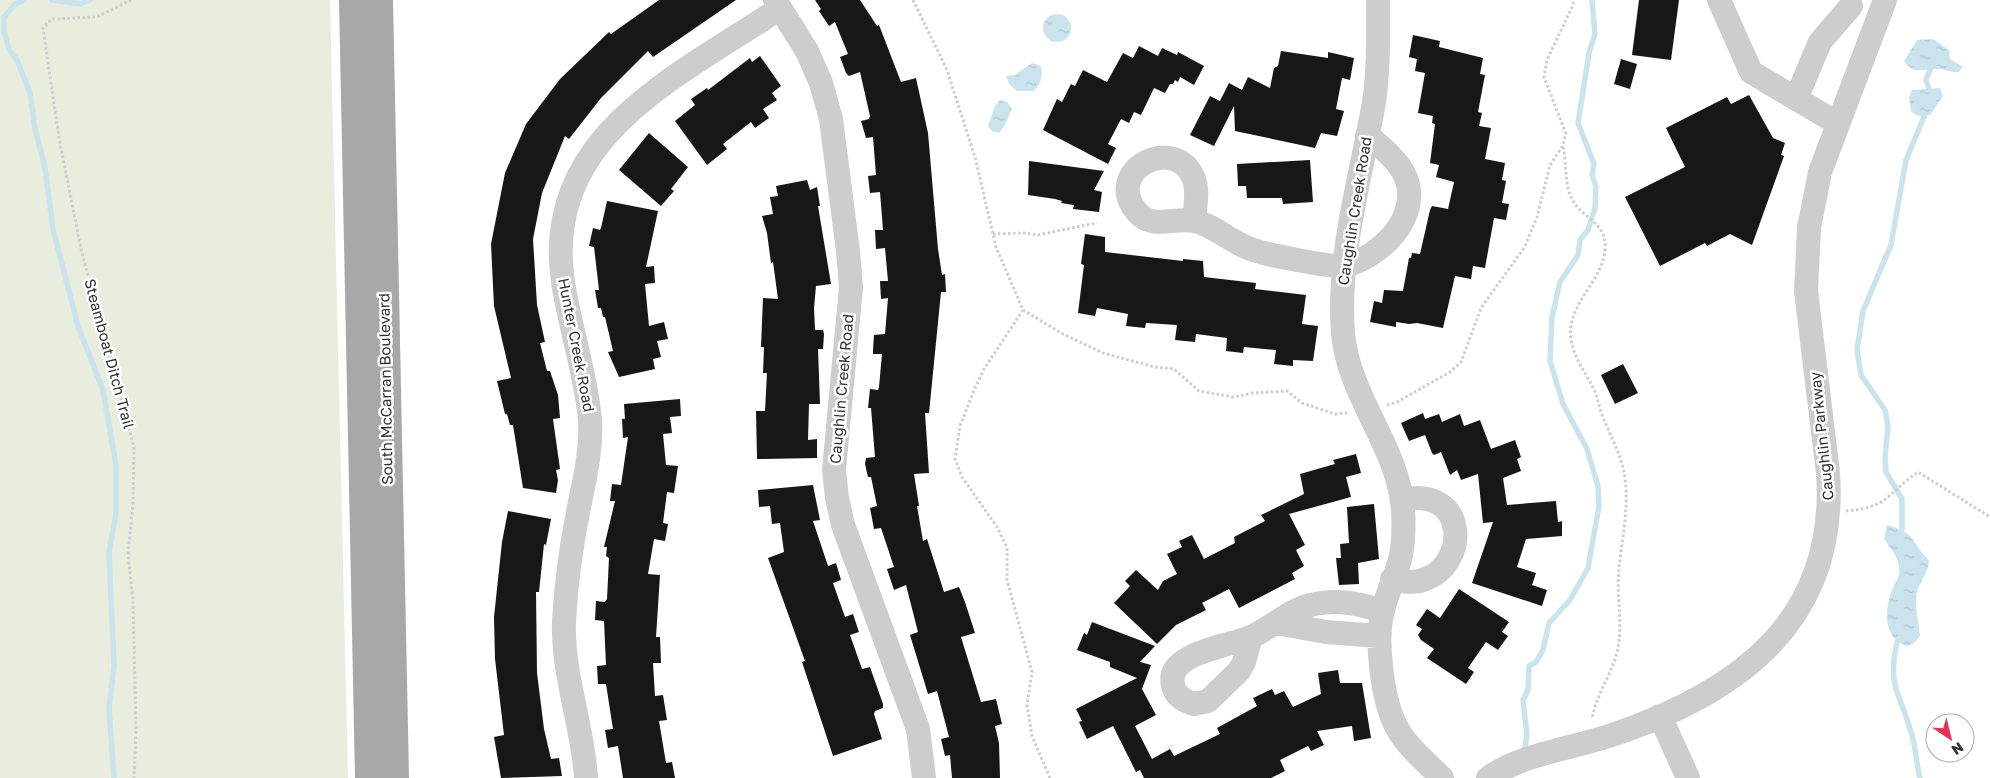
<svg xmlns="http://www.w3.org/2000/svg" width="1990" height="778" viewBox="0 0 1990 778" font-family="'Golos Text',sans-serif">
<defs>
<pattern id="water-ripples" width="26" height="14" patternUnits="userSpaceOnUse" patternTransform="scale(1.25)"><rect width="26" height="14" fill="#cbe3ed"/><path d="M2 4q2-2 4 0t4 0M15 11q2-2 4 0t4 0" fill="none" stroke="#afc3cc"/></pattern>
</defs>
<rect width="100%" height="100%" fill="#fff"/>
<path fill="#e8edde" d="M0,0h330l18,778h-348z"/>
<path fill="url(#water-ripples)" d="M1043 28a14 14 0 1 1 28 0a14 14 0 1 1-28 0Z
M1933,39l16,11 1,9 13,8 -4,5c-8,1 -16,-4 -23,-3 -15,0 -22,6 -32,-8l13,-21z
M1032,63l9,3c2,11 0,17 -7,25h-17l-8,-7 -3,-8 9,-1z
M1940,88l3,8 -13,19 -12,1 -7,-5 -2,-14 3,-7z
M1000,100l7,2 5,7 -8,18 -5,6 -7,-2 -4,-5 7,-20z
M1887,525c30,8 23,17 42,35 -1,13 -7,18 -11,29 -5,14 1,33 2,47l-6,7 -7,3c-23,-8 -23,-33 -16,-53 3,-9 10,-16 8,-26 -1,-11 -9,-19 -15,-28z"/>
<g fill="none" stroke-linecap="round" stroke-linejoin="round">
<path stroke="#cbe3ed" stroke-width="5.5" d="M24,0l-9,4 -11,13v15l5,17 8,11 13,33 5,36 10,39 8,61 25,97 25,64 13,76v47l-7,39 5,114 -5,43 5,69
M52,0l28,4 10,-4
M1929,89l-3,-9 4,-10
M1902,529v-30l-16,-27 -1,-15 3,-31 -3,-16 -24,-35 -4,-25 6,-39 28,-66 15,-85 18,-43
M1897,642c-10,45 3,51 14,90 5,15 5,31 9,46
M1524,753l3,-18 -4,-35 5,-10 1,-24 7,-4 7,-12 6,-27 21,-23 18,-32 11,-62 -1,-20 -11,-37 -24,-45 -13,-43 2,-44 8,-35 18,-27 2,-15 8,-10 7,-22 1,-21 -4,-12 2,-11 -16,-41 11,-70 6,-19 -3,-34"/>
</g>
<path fill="#171717" d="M659,0h77l-83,57 -5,-6 -47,47 -32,41 -4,-3 -23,57 -9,46 4,66 8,37 -5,1 7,28h3l8,24 2,23 -7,1 7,50 -4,1 2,10 -2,13 -33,-5 -10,-63h-3l-3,-11h-2l-8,-33 14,-3 -17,-72 -3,-62 14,-71 21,-49 34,-45 49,-47 2,2z
M815,0h45l17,26 2,-1 22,57 15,-4 12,55 10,116 4,26 3,-1 1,18h-5l-12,121h-4l4,60 -15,1 5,32h-2l6,35 4,-2 17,53 15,-5 6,15 10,31 -14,4 20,65 15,-3 6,25 -7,2 4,17 1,35h-48l-2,-23 -5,1 -4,-17 8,-2 -12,-46 -9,3 -18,-59 8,-3 -12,-47 -12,5 -7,-21 7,-2 -13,-39 -7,1 -4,-21 7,-2 -6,-29h-3l-3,-13 1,-6 9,-1 -4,-49h-3l2,-19 8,1 1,-3 3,-33h-9v-4l1,-15 11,-1 3,-36 -7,1 -1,-18h8l-3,-33 -9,1 -1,-19h8l-3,-38 -10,1 -2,-17 8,-1 -3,-38 -7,1 -5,-17 8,-2 1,-3 -10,-44 -11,4 -3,-3 -6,-16 8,-3 -13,-32 -6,4 -10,-15 2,-2z
M1639,0h40l-8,60 -39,-5z
M1413,35l27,6 -1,6 44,11 -3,16 5,1 -7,37 4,1 -3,13 12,2 -6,31 20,4 -3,17 4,1 -4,22 7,1 -3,16 -12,-2 -9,50 -12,-2 -2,13 -16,-3 -12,52 -26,-5 -8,1 -13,-2v5l-26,-5 4,-21 8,2 2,-13 19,1 6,-33h2l1,-5 8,1 10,-44 2,-4 16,3 6,-27 -18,-5 3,-12 -9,-2 5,-39 -3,-1 1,-7 -15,-3 7,-40 -10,-2 2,-12 -8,-2z
M1139,46l19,10 4,-8 15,7 1,-3 26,14 -10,19 -14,-8 -2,5 -3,-2 -2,4h-3l-5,9 -11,-5 -13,27 -7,-3 -5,11 -8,-4 -13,25 8,4 -8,16 -65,-34 14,-31 5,3 9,-18 4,2 8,-16 24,12 16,-29 10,5z
M1281,51l47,7v-6l26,6 -4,22 -8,-2 -6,31 8,2 -7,25 -16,-3 -6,15 -80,-17 -1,-25 -20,40 -24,-11 20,-39 10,5 9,-18 13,7 6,-13 22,11 4,-20 4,-2z
M760,56l21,30 -9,7 5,7 -14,9 6,9 -14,10 -4,-6 -28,22 4,5 -20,16 -32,-44 20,-16 -4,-6 16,-11 1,2 42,-32 2,4z
M1621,59l16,5 -7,25 -16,-5z
M1749,95l24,43 12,5 -4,12 3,1 -32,89 -22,-11 -23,12 -2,-3 -45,23 -35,-69 60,-30 -19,-39 61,-31 4,7z
M649,133l39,34 -17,22 3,2 -13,15 -42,-36z
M1310,160l3,42 -30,2 -1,-6h-35l-1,-12h-8l-1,-22z
M1029,161l75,10 -10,19 8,2 -3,20 -26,-3 1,-4 -13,-2 1,-2 -7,-2 -27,-4z
M807,180l3,10 7,-3 3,19h-2l13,78 -15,2 -2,22 1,22h8l1,4 -1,15h-5l2,55h-11l-1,36 9,-1v19l-60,1 -1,-48h9l2,-38h-4l1,-26h-3l2,-49 15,1 -5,-37 -2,1 -4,-30 -5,-17 11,-2 -3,-17 8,-1 -2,-10z
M607,201l51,10 -12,56 8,-1 1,17 -10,1 4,42 15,-4 4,17 -11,2 4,16 -8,2 2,10 -36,8 -11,-25 5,-1 -8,-34h-2l-2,-9h-3l-3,-18h4l-5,-43 -5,-1 4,-18 7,2 1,-2z
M1085,234l20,3v15l78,9v-2l20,2 1,16 52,6 -1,6 51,6 -4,29 16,2 -5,35 -20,-1v6l-19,-2 2,-14 -32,-3 -1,6 -17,-2 1,-13 -31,-4 -1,8 -20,-2 2,-15 -31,-2 -1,5 -19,-2 2,-12 -31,-6 -2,8 -17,-3 6,-48 -3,-1z
M1623,364l15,29 -23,11 -14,-29z
M680,399l1,17 -11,1 2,16 -9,1 3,31 12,1 -4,27 -7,-1 -4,31 5,1 -3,17 -11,-2 -6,35 12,1 -4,62h4l1,26h-8l2,33 8,-1 4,25 -8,1 7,42 6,-1 3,16h-52l-5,-32 -10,2 -3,-18 8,-1 -7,-45h-8l-1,-18 9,-1 -2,-44 -9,-1 1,-19 9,1 2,-3 2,-41 -3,-2 1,-9h-3l11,-46h-5l2,-17 9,1 7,-48 -5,1 -1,-19h3l-1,-15z
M1423,413l2,6 14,-5 3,8 18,-8 4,12 16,-6 11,29 24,-9 6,17 -4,2 4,12 -18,7 4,27 49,-4 2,21 4,-1v15l-36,3 -9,28 19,6 -4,12 15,5 -5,16 -70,-23 21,-61 -10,1 -5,-49 -17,6 -4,-10 -7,5 -9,-23 -7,3 -2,-2 -7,-18 -16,6 -8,-18z
M1356,454l5,19 -15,4 5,20 -62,17 16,31 -9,5 8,16 -12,7 3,6 -56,29 -10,-19 -27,14 4,7 -30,15 -19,19 -43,-41 16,-17 -5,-5 11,-11 22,20 5,-9 14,-7 -10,-20 15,-7 -3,-6 13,-6 12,24 31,-16 -1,-6 31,-16 -4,-6 43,-21 -4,-20 35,-10 -2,-4z
M813,485l7,35 -7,1 15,45 8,-3 5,17 -8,3 12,34 8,-3 6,18 -9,3 12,34 8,-2 13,37v4l-8,3 -1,3 8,25 -49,17 -31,-94 3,-1 -37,-103 16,-6 -4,-29 -8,1 -2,-18 -11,1 -1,-17z
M1374,504l5,55 -21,4 1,21 -20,1 -3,-27h5l-1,-14 9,-1 -2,-36z
M508,511l43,8 -5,26 -2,-1 -5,48h-3l1,81 7,56 7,30 8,-1 3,18 -61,2 -7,-41 10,-2 -9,-76 -1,-42 8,-75z
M1459,589l50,33 -7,10 6,4 -10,14 -12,-8 -18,26 6,4 -8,12 -39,-26 7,-9 -13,-9 -3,-5 4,-6 -6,-4 11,-16 13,9z
M1092,622l63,24 -15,16 11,3 -9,24 14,26 -21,11 17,33 18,-10 4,7 46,-22 -3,-6 40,-22 -4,-8 19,-9 3,6 9,-4 9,16 28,-13 -3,-21 20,-3 2,13h22l9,55 -17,3 -2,-15 -35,5 7,14 -13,6 -3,-5 -28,14 5,11 -14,7h-127l-4,-8 -4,2 -23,-46 -26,13 -8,-17 3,-1 -6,-12 61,-31 -27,-11v-5l-33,-12 7,-17 3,2z"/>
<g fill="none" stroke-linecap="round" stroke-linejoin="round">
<path stroke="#cdcdcd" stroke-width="3" stroke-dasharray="2.5 2.5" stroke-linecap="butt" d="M131,0l-34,17 -45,2 -9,9 16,110 22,111 53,198 -1,56 -5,52 5,46 3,129 -2,48
M913,0l34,70 28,87 21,90 27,63 -39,59 -9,19 -15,38 -5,33 7,18 35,50 10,21v32l25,92 -5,33 5,31 18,42
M1563,147c4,16 1,37 9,52 9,19 36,23 33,51 -3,33 -39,54 -34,89 3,21 17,36 25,55 2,6 3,12 5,18 7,19 17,36 22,56 8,33 -1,69 -4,101 -3,27 4,53 -1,79 -5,25 -22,46 -26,71
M993,234l31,-1 14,2 59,-12
M1023,310l38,23 42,20 52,14 19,2 25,22 34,6 20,-4 34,-2 15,12 33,11 12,-1
M1387,405l10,-3 53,-30 11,-10 20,-54 43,-60 13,-31 13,-52 12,-18 4,-13 -22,-57 3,-17 26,-55v-5
M1846,511c44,-4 40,-17 72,-39l72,45"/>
<path stroke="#cdcdcd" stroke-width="24" d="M775,0l32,51 14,32 10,36 17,132 3,36 -17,183 3,28 6,27 75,204 6,49
M1378,0c0,34 1,68 -4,102 -13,76 -37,153 -31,231 5,63 56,115 60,177 1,18 1,37 -4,53 -5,16 -12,31 -16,47 -8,29 -1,89 13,116 10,20 30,36 46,52
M1719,0l32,72 86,51
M1796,99l24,-57 31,-36
M1195,221c-1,-14 4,-28 -1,-42 -19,-47 -92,-8 -57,33 15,18 37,5 57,9 17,3 38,21 54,27 13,6 86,20 97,18 23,-6 48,-25 58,-46 19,-40 -8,-62 -36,-85
M1392,579c10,2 21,5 31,1 48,-16 44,-95 -21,-80
M1276,623l50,9 52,4
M1251,637l-7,25 -5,9 -31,30 -14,3c-10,-3 -19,-8 -21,-19 -8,-32 57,-39 78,-48 22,-10 40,-29 64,-33 24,-5 45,0 68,7
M1660,716l28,62
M586,778c-3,-52 -24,-104 -22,-157 2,-37 7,-73 14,-109 6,-31 14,-61 12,-92 -4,-46 -20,-92 -27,-138 -22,-147 117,-206 217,-274
M1488,778c36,-25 83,-29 124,-43 128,-43 226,-115 216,-262l-22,-182 3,-63 11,-56 65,-172"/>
<path stroke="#a8a8a8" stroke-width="28" d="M353,0l16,778
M379,0l16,778"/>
</g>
<g text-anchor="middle" stroke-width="5" stroke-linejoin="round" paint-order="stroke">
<g font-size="15" fill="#303030" stroke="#fff">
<text transform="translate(1355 211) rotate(-81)" y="5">Caughlin Creek Road</text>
<text transform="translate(576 345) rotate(79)" y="5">Hunter Creek Road</text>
<text transform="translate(109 354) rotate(75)" y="5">Steamboat Ditch Trail</text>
<text transform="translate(386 389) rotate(-91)" y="5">South McCarran Boulevard</text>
<text transform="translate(842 389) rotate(-85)" y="5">Caughlin Creek Road</text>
<text transform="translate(1822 436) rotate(-96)" y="5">Caughlin Parkway</text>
</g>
</g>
<g transform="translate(1950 738) rotate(145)"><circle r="24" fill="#ffffff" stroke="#acacac"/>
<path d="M0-4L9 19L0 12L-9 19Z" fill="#e73353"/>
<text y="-8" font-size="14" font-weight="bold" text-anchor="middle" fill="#303030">N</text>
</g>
</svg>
